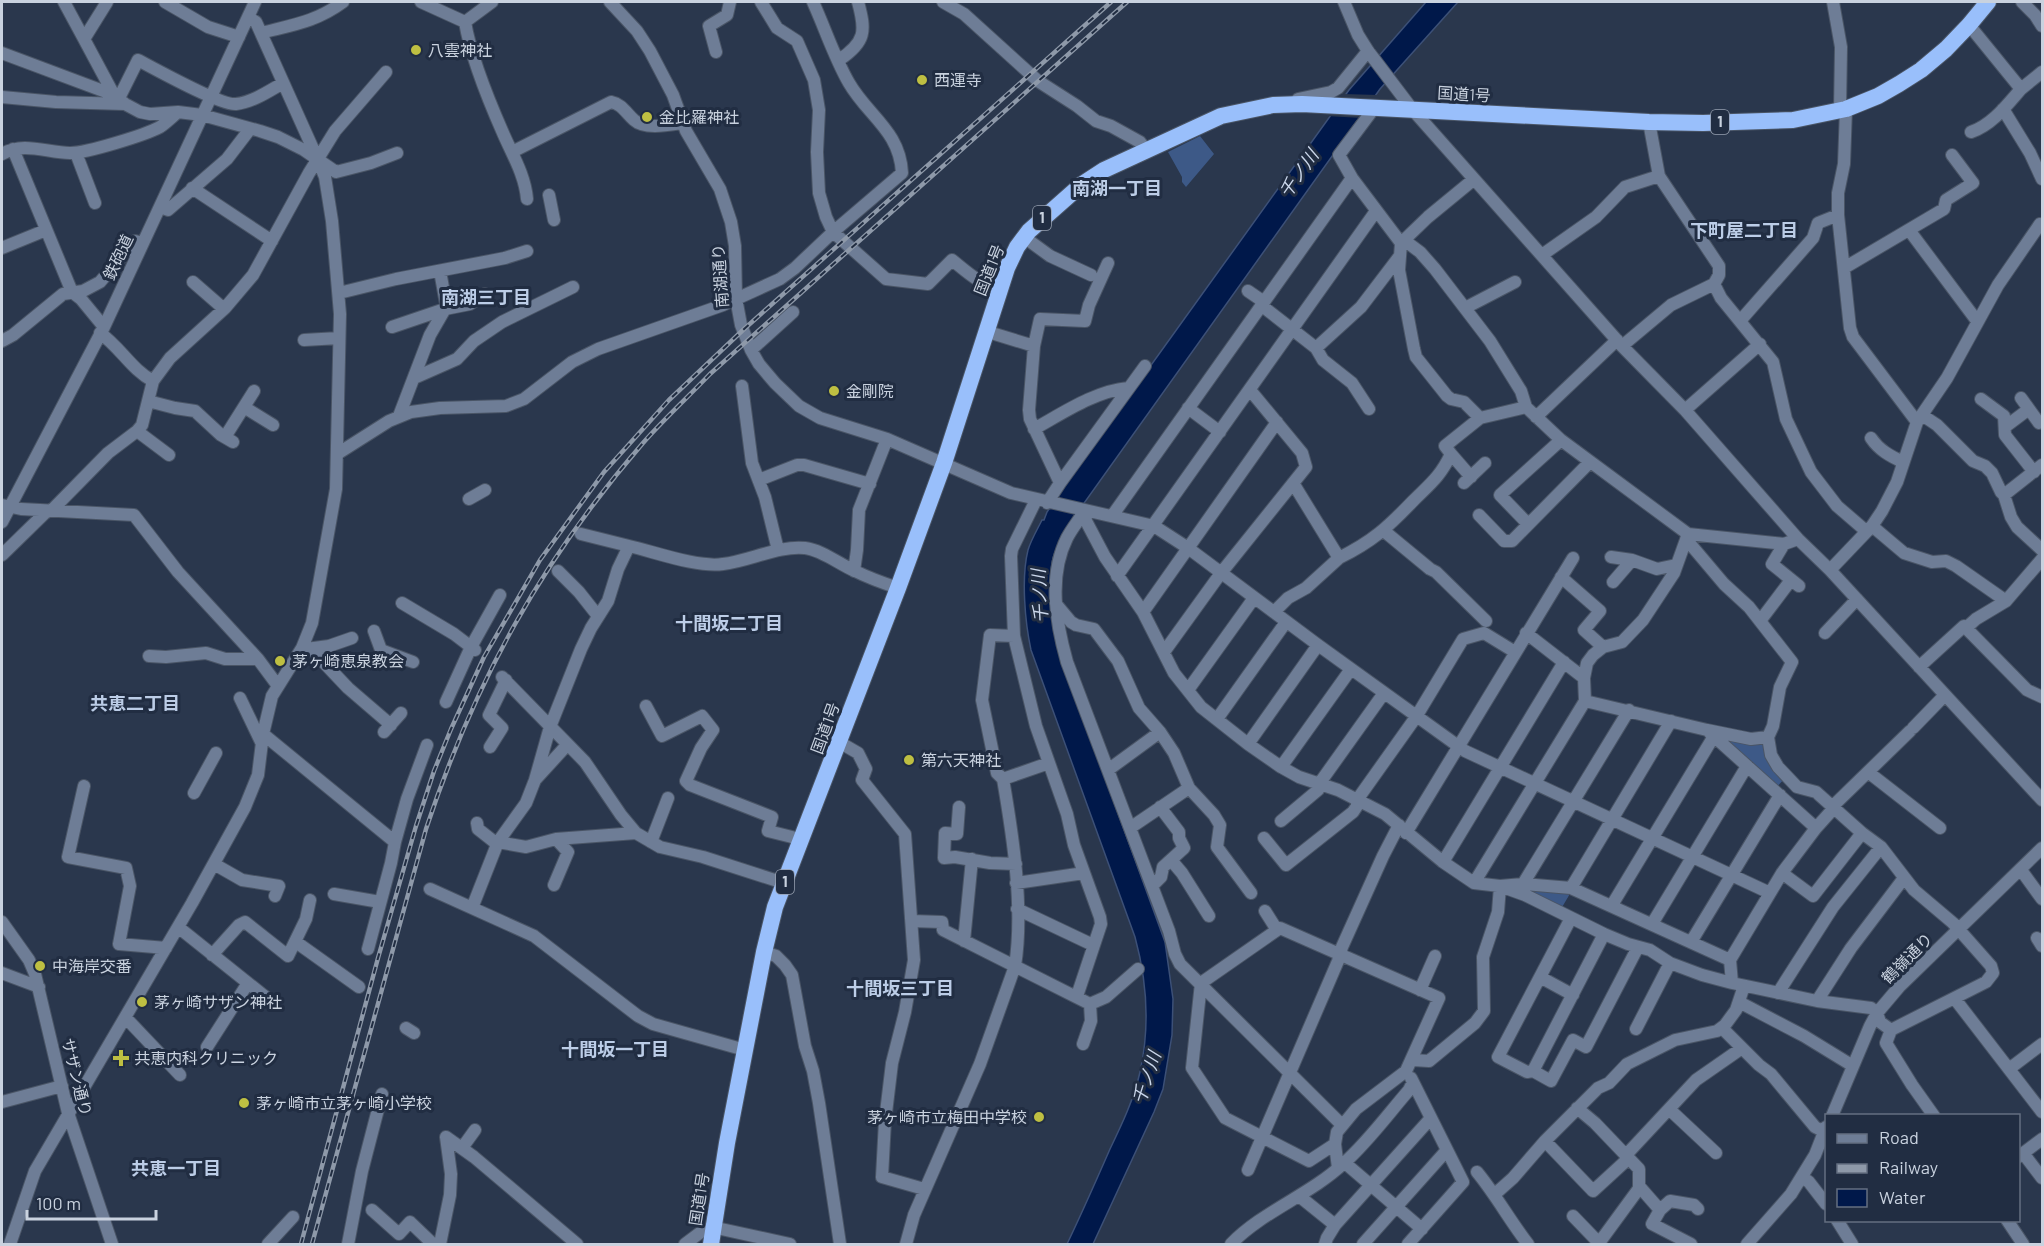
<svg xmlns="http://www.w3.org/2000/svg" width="2044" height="1246" viewBox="0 0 2044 1246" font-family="Barlow,'Noto Sans JP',sans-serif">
<rect width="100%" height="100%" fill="#2a374d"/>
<path fill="#3d5987" d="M1200,136l14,18 -28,33 -4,-5v-5l-14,-25z
M1715,733l51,8 19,37 -9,10z
M1515,888l56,4 -10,17z"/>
<path fill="#00184a" stroke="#3c5077" stroke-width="1.5" d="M1426,2h32l-78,87 -308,431c-7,12 -15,24 -19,38 -5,21 0,67 4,88l108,296 8,57 -1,36 -9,54 -9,23 -61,132h-26c15,-31 29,-63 43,-95 12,-25 24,-50 30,-77 10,-45 7,-91 -5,-135l-104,-287c-6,-28 -10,-72 -3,-100 3,-10 9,-20 14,-30h2l3,-8 30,-44 272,-378z"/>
<path fill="#2a374d" d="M1342,94l37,1 -17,23 -36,-2z"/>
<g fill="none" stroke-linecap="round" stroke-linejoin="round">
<g stroke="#4a5566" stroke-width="14">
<path id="minor" d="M64,2l20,37
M107,2l-23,37 30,56
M165,2l43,25 31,10
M421,2l44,20
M610,2l27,29 13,20 23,44 13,36 34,58 11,33 4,24 1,52 5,27 10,25 8,14 16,19 24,23 21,12 67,21 124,54 143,33 34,22 130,97 147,106 305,142
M761,2l16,26 20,13 17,39 5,30 -2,42 2,41 7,24 7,15 53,47 42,5 24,-24c14,11 29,26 48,28
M943,2l21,12 74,67 39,25 19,15 15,5 29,16 6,8
M1344,2l14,33 10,16 44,58 210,237 63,64 113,129 32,31 212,230
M1833,2l8,45 -1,63
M2022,2l13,13 7,11
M465,22c6,36 23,77 38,111 9,21 22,42 24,66
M465,22l27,-20
M1969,25l52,64c-14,16 -29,36 -50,43
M261,33c31,-8 55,-11 82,-31
M716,52l-7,-26 18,-11 3,-13
M2,53l112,42 11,9 15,8 10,2 28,-2 24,3 58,16 18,6 26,13 32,22 35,-9 26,-10
M839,60c27,-18 27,-29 19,-58
M2021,89l21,-17
M2,97l54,5 69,2
M119,98l19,-38c17,9 84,46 98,44 17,-2 33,-13 47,-21
M1298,99l33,-7 7,-4 30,-37
M1375,107l-36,48 13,23 49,65 -2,27 15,79 2,8 31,39 4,3 13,3 16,16
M1846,109l-2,55 -6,29v22l12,113 3,9 64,85
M2003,109l27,44 12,26
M1649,122l10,54 60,90v9l-5,9 7,14 52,64 13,57 25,53 26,34 29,25
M13,149l59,143 9,7 23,28
M512,152l99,-50c11,2 15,11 23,18 11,10 35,5 49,3
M76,153l19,50
M2,154c22,-13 45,-1 68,-1 17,0 75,-18 90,-26 6,-4 12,-10 18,-15
M192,188l80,53
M549,195l5,25
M160,207l8,3 59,-51 23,-30
M1909,230l68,91
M1024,237l26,19 41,19
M1404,240l16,12 15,17 55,72 31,50 5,16 35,33 127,94 96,10 14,-5
M1401,243l27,-26 45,-37
M2,248l44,-18
M1542,255l54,-38 29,-30 34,-11
M1844,268l100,-59 2,-9 27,-17 -21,-28
M193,282l31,27
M1248,291l16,11
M339,293l57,-14 109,-21 22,-7
M1261,305l55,43 7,12 29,23 17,26
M1465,308l50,-26
M1740,321l73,-83 5,-15 20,-8
M392,327l53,-18 25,-5 15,-10
M985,331l49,15 -5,64 1,9 30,64 -13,20
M100,333c20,14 32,37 53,48
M304,340l35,-2
M2,341l11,-6 50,-41 20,-3 17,-9 35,-41 8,2
M1034,346l6,-27 45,2 4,-16 19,-42
M1622,346l49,-41 43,-21
M1316,348l45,-41 38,-50
M751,350l42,-38
M414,378l43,-19 17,-18 28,-19 71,-35
M742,386l10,77 13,34 13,53
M2021,398l18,25
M1981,399l23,17 1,19 29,37
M148,401l27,7 20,3 26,24 12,7
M244,407l29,18
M1188,408l32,24
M1685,410l75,-66
M1922,415l15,10 36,36 12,5 7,7 9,19 3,3 7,22 6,10 25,23
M399,416l31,-81 15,-26 1,-5 -6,-33
M1536,417l81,-77
M2005,427l24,-18
M1034,429c29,-16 61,-38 94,-41
M137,431l32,24
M225,437l29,-46
M1871,438c8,12 19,18 32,24
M337,454l52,-33 22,-9 29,-4 66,-2 18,-7 48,-37 26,-13 125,-44 57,-26 15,-11 38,-36 69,-59c-2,-42 -34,-57 -53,-90 -15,-26 -24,-55 -36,-81
M1451,454l20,23
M759,480l38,-15h7l66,19
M1060,483l85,-117
M1464,483l21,-20
M2004,495l38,-30
M469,499l16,-9
M1036,500l-24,49 -1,7 3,80 22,90 31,88 7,31 26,72 1,7 -24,72
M2,505l19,4 113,6 44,57 80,87 20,27
M1085,510l1,11 19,36 38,55 31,61 27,34 47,37 33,23 18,10 39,13 47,24 58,48 31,21 26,3 25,9 79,39 24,10 22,6 20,13 32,12 30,8 85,18 54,7 6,5 3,9 11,8 -5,13 26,42 22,31
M1085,510c-5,9 -13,18 -18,28 -19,38 -11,85 0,124l102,269 6,23 5,10 162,161
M1479,515l25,26h8l78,-79
M1112,516l240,-338
M2,522l102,-195 151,-325
M1528,524l-28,-29 61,-55
M1872,526l32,27 28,9 14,-1 10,5 50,35
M1384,531l46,38 6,3 50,49
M581,534l48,12
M1686,539l38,45 25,23 43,55 -12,25 -7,39 -5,11 3,18 7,12 19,20 19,5 46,41 19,14 33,43 39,33 38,43 2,7 -7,9 -95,48
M1784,544l-12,20 27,22
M2,555l43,-42 8,-4 55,-56 29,-22 5,-6 11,-44 17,-23 55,-50 28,-33 56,-102 26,-42 51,-59
M1611,557l21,3 25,9 19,-4
M1339,558c34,-17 48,-30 74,-57 17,-17 27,-24 38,-47l-6,-8 35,-28 46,-11
M2042,559l-36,42 -30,18 -10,9 61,62 15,7
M1830,570l42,-44 10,-15 15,-29 20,-60 30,-44 51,-93 42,-61
M558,571l21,21 19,24
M854,571l3,-21 2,-40 28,-71
M1117,576l259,-365
M1561,577l39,34 -16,19 19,17
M1613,582l19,-22
M402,603l52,31 21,16
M1056,604l15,18 5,3 18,4 24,32 21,47 21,24 14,21 15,35 25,27 6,10 -3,22 34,46
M1143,612l134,-190
M1274,612l14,-14 18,-10 33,-30 -46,-75
M1760,621l31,-41
M374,631l7,19 32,12
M1526,633l58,45 1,23 122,29 109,98
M1825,633l32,-34
M306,649l23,-3 23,-8
M311,649l37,39 43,37
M1164,652l57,-79 85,-106 -4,-14 -52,-63
M149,656l17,1 40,-4 19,6h33
M1919,667l45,-41 2,2
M502,677l83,85 36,53 15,18 24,14 43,10 81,26
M1584,678l3,-15 6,-8 10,-8 19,-5 21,-22 31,-47 14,-39
M1188,690l66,-92
M240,698l22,46
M446,702l25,-55 29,-52
M646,706l16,30 40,-20 11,14 -12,18 -15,33 4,4 82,32 -4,14 24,6 9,5
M1217,719l69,-97
M1913,728l32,-33
M1707,730l44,9 17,-2
M384,732l17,-19
M263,734l132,108
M839,742l19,11 8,16 -4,11 43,54 9,126 -9,52 -13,51 -7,58 -3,56 42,12
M1248,744l70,-99
M490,747l12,-19 -13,-13 17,-35
M1281,767l70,-98
M1108,770l52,-38
M1868,772l72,56
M1003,779l46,-16
M535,780l32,-35
M84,786l-16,71 58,11 4,18 -11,58 47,4
M194,793l22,-40
M959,807l-2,27 -12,-1 -1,25 11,-1 35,6 26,1
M1281,821l37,-31 1,-6 65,-91
M477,823l1,6 19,15
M1130,828l59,-40
M1406,833l167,-275
M1264,838l22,27 67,-53 4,-6v-6l59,-83 47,-78 21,-6 31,19
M498,842l28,5 30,-8 80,-6
M651,842l17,-44
M1171,860l11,13 27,43
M1443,862l121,-200
M214,864l28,16 37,6 -4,10
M2021,870l21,29
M1782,873l31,23 49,-63
M1016,883l68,-10
M1474,883l111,-182
M1523,884l106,-174
M554,885l14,-33 -12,-13
M1152,886l9,-9 2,-10 21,-19 -5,-10v-6l-19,-25
M1571,888l100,-167
M430,889l104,47 104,80 15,8 92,26
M334,894l46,8
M1612,905l102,-169
M472,908l26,-66 28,-39 9,-23 15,-53 31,-78 10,-21 17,-27 10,-32 11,-23c26,6 69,22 94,18 26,-3 57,-19 82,-16 17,2 34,16 50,23 14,7 28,12 43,17
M1017,909l76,36
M1265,911l12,19
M1571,918l-73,139 29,15 6,-1 71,-137
M912,921l30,1 1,8 147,74 16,-7 32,-28
M2,922l27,38 6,14 33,139 44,131
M1652,924l95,-158
M178,927l90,72
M2037,938l5,8
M964,941l8,-82
M296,942l63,45
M1691,942l89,-147
M368,949l23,-86 4,-21 12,-43 20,-54
M764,952l12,4 9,9 7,10 13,71 8,25 6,32 21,141
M212,955l27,-30 6,-3 43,34 18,-37 4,-19
M2,973l37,14
M1540,977l33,18
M1732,983l-2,-23 52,-87 34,-45 18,-20 2,-5 74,-72
M1420,990l15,-34
M1778,993l55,-86 48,-60
M1955,999l87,113
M1817,1001l34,-53 53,-70
M1739,1002l65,34 49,30
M126,1018l54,57
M406,1028l8,5
M1722,1028l37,37 12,9 44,53 10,5
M1636,1029l34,-66
M1083,1044l8,-23 -1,-17
M207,1047l41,-64
M1413,1060l16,1 46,-38 9,-12 -1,-54 15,-45 2,-26 23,-2 48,4 159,72
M2009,1069l33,-25
M1533,1071l18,10 22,-41 13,7 52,-100
M2,1102l60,-16
M1577,1108l18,15 44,46v17l21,24 -8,14 39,20
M1669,1109l47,44
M1832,1116l38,-90 7,-13 22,-26 143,-139
M446,1137l28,20 103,87
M1545,1141l48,50 36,-33
M1335,1144l-26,17 -84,-43 -33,-50 9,-85 79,-55 159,70 -33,73 -50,38 -19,23 -2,12 3,24
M462,1148l13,-18
M2023,1153l19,25
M1626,1155l70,-75 46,-32
M2018,1157l24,-18
M1345,1163l77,66
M1248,1170l90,-209 4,-14 41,-91 16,-31
M1477,1172c19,23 33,49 51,72
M1802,1177l7,5 17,22
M1495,1194l18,-16 32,-37 53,-53 11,-5 18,-19 48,-24 42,-9 8,-6 11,-15 8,-24
M1299,1196l36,29 -8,13 -2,6
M372,1210l27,24 11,-12 23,22
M1660,1210l10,-9 24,4 4,4
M1573,1216l27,28
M1837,1220l15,24
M2007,1220l16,24
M1335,1225l96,-107
M1599,1243l41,-56
M10,1244l25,-73 157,-268 53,-96 13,-32 5,-41 9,-38 30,-48 10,-25 24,-134 4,-175 -8,-93 -7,-44 -7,-17 -62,-138 -8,-5
M268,1244l25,-27
M348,1244l14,-73 20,-77
M440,1244l10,-49 1,-21 -5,-37
M685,1244l16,-12 11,-5 78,17
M906,1244l8,-29 66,-151 35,-98c9,-58 -2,-129 -12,-187l-6,-6 -15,-73 8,-65 24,1
M1231,1244c32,-33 79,-49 113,-81 23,-20 45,-50 65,-73l4,-8
M1363,1244l84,-94
M1408,1244l55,-62 -52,-104
M1747,1244l44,-50 24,-39 11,-28"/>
</g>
<g stroke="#4a5566" stroke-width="18">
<path id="highway" d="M711,1244l16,-101 37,-191 11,-45 123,-319 46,-125 63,-195 10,-21 12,-16 52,-46 23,-15 117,-54 52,-11 29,-1 347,18 54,1 90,-3 53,-11 32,-13 21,-12 22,-14 25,-21 23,-24 19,-23"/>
</g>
<use href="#minor" stroke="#6e7d96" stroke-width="12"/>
<use href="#highway" stroke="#99bffb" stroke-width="16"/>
<g stroke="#8e99a9" stroke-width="4.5">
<path id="rail" d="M301,1244l77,-286 38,-132 18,-55 17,-42 33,-72 56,-97 64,-88 65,-72 74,-70 368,-328
M312,1244l114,-415c49,-148 115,-268 217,-386 21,-24 45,-46 67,-69l417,-372"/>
</g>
<use href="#rail" stroke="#212d42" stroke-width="2" stroke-dasharray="7" stroke-linecap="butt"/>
</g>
<g fill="#bebf42" stroke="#212d42" stroke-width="2">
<circle cx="416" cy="50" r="6"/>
<circle cx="922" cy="80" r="6"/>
<circle cx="647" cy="117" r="6"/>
<circle cx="834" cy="391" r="6"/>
<circle cx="280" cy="661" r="6"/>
<circle cx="909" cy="760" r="6"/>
<circle cx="40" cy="966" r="6"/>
<circle cx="142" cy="1002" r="6"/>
<path d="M118 1049h6v6h6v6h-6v6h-6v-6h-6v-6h6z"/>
<circle cx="244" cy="1103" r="6"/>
<circle cx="1039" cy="1117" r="6"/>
</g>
<g text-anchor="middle" stroke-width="6" stroke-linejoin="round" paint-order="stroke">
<g fill="#212d42" stroke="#97a0b0" stroke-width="1.5">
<rect x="1711" y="110" width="18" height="24" rx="4.5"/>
<rect x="1033" y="206" width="18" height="24" rx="4.5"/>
<rect x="776" y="870" width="18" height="24" rx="4.5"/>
</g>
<g font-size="15" font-weight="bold" fill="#c9d2df">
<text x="1720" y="127">1</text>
<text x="1042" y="223">1</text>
<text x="785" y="887">1</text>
</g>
<g font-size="16" fill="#c9d2df" stroke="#212d42" text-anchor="start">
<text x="428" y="56">八雲神社</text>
<text x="934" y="86">西運寺</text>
<text x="659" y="123">金比羅神社</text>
<text x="846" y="397">金剛院</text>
<text x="292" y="667">茅ヶ崎恵泉教会</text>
<text x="921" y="766">第六天神社</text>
<text x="52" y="972">中海岸交番</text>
<text x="154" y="1008">茅ヶ崎サザン神社</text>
<text x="134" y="1064">共恵内科クリニック</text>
<text x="256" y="1109">茅ヶ崎市立茅ヶ崎小学校</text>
<text x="1027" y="1123" text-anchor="end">茅ヶ崎市立梅田中学校</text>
</g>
<g font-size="16" fill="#c9d2df" stroke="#212d42">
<text transform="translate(1464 94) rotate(3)" y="6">国道1号</text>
<text transform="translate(118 257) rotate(-65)" y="6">鉄砲道</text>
<text transform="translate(989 270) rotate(-68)" y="6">国道1号</text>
<text transform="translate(720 276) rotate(-94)" y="6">南湖通り</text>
<text transform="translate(825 728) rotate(-70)" y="6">国道1号</text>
<text transform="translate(1907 958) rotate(-45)" y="6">鶴嶺通り</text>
<text transform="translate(77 1077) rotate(76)" y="6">サザン通り</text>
<text transform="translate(699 1199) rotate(-81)" y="6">国道1号</text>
</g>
<g font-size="18" font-style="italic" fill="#cbd7eb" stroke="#212d42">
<text transform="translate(1299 174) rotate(-55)" y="6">千ノ川</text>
<text transform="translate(1040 596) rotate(-93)" y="6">千ノ川</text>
<text transform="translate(1147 1078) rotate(-72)" y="6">千ノ川</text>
</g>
<g font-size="18" font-weight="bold" fill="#bccde7" stroke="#212d42">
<text x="1117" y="195">南湖一丁目</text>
<text x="1744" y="237">下町屋二丁目</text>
<text x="486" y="304">南湖三丁目</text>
<text x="729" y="630">十間坂二丁目</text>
<text x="135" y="710">共恵二丁目</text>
<text x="900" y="995">十間坂三丁目</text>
<text x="615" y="1056">十間坂一丁目</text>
<text x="176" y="1175">共恵一丁目</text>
</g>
</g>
<rect width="2044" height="1246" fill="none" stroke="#c9d2df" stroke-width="6"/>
<rect x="1825" y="1114" width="195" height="108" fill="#212d42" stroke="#646f81" stroke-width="1.5"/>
<rect x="1837" y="1134" width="30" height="9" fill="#6e7d96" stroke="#646f81" stroke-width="1.5"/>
<text x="1879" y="1144" font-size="18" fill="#c9d2df">Road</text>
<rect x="1837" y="1164" width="30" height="9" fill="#8e99a9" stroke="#646f81" stroke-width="1.5"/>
<text x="1879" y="1174" font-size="18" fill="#c9d2df">Railway</text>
<rect x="1837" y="1189" width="30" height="18" fill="#00184a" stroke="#646f81" stroke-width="1.5"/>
<text x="1879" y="1204" font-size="18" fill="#c9d2df">Water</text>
<path d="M27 1210v9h129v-9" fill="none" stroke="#c9d2df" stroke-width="3"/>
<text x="36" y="1210" font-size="18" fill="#c9d2df" stroke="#212d42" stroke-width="4.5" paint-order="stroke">100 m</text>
</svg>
